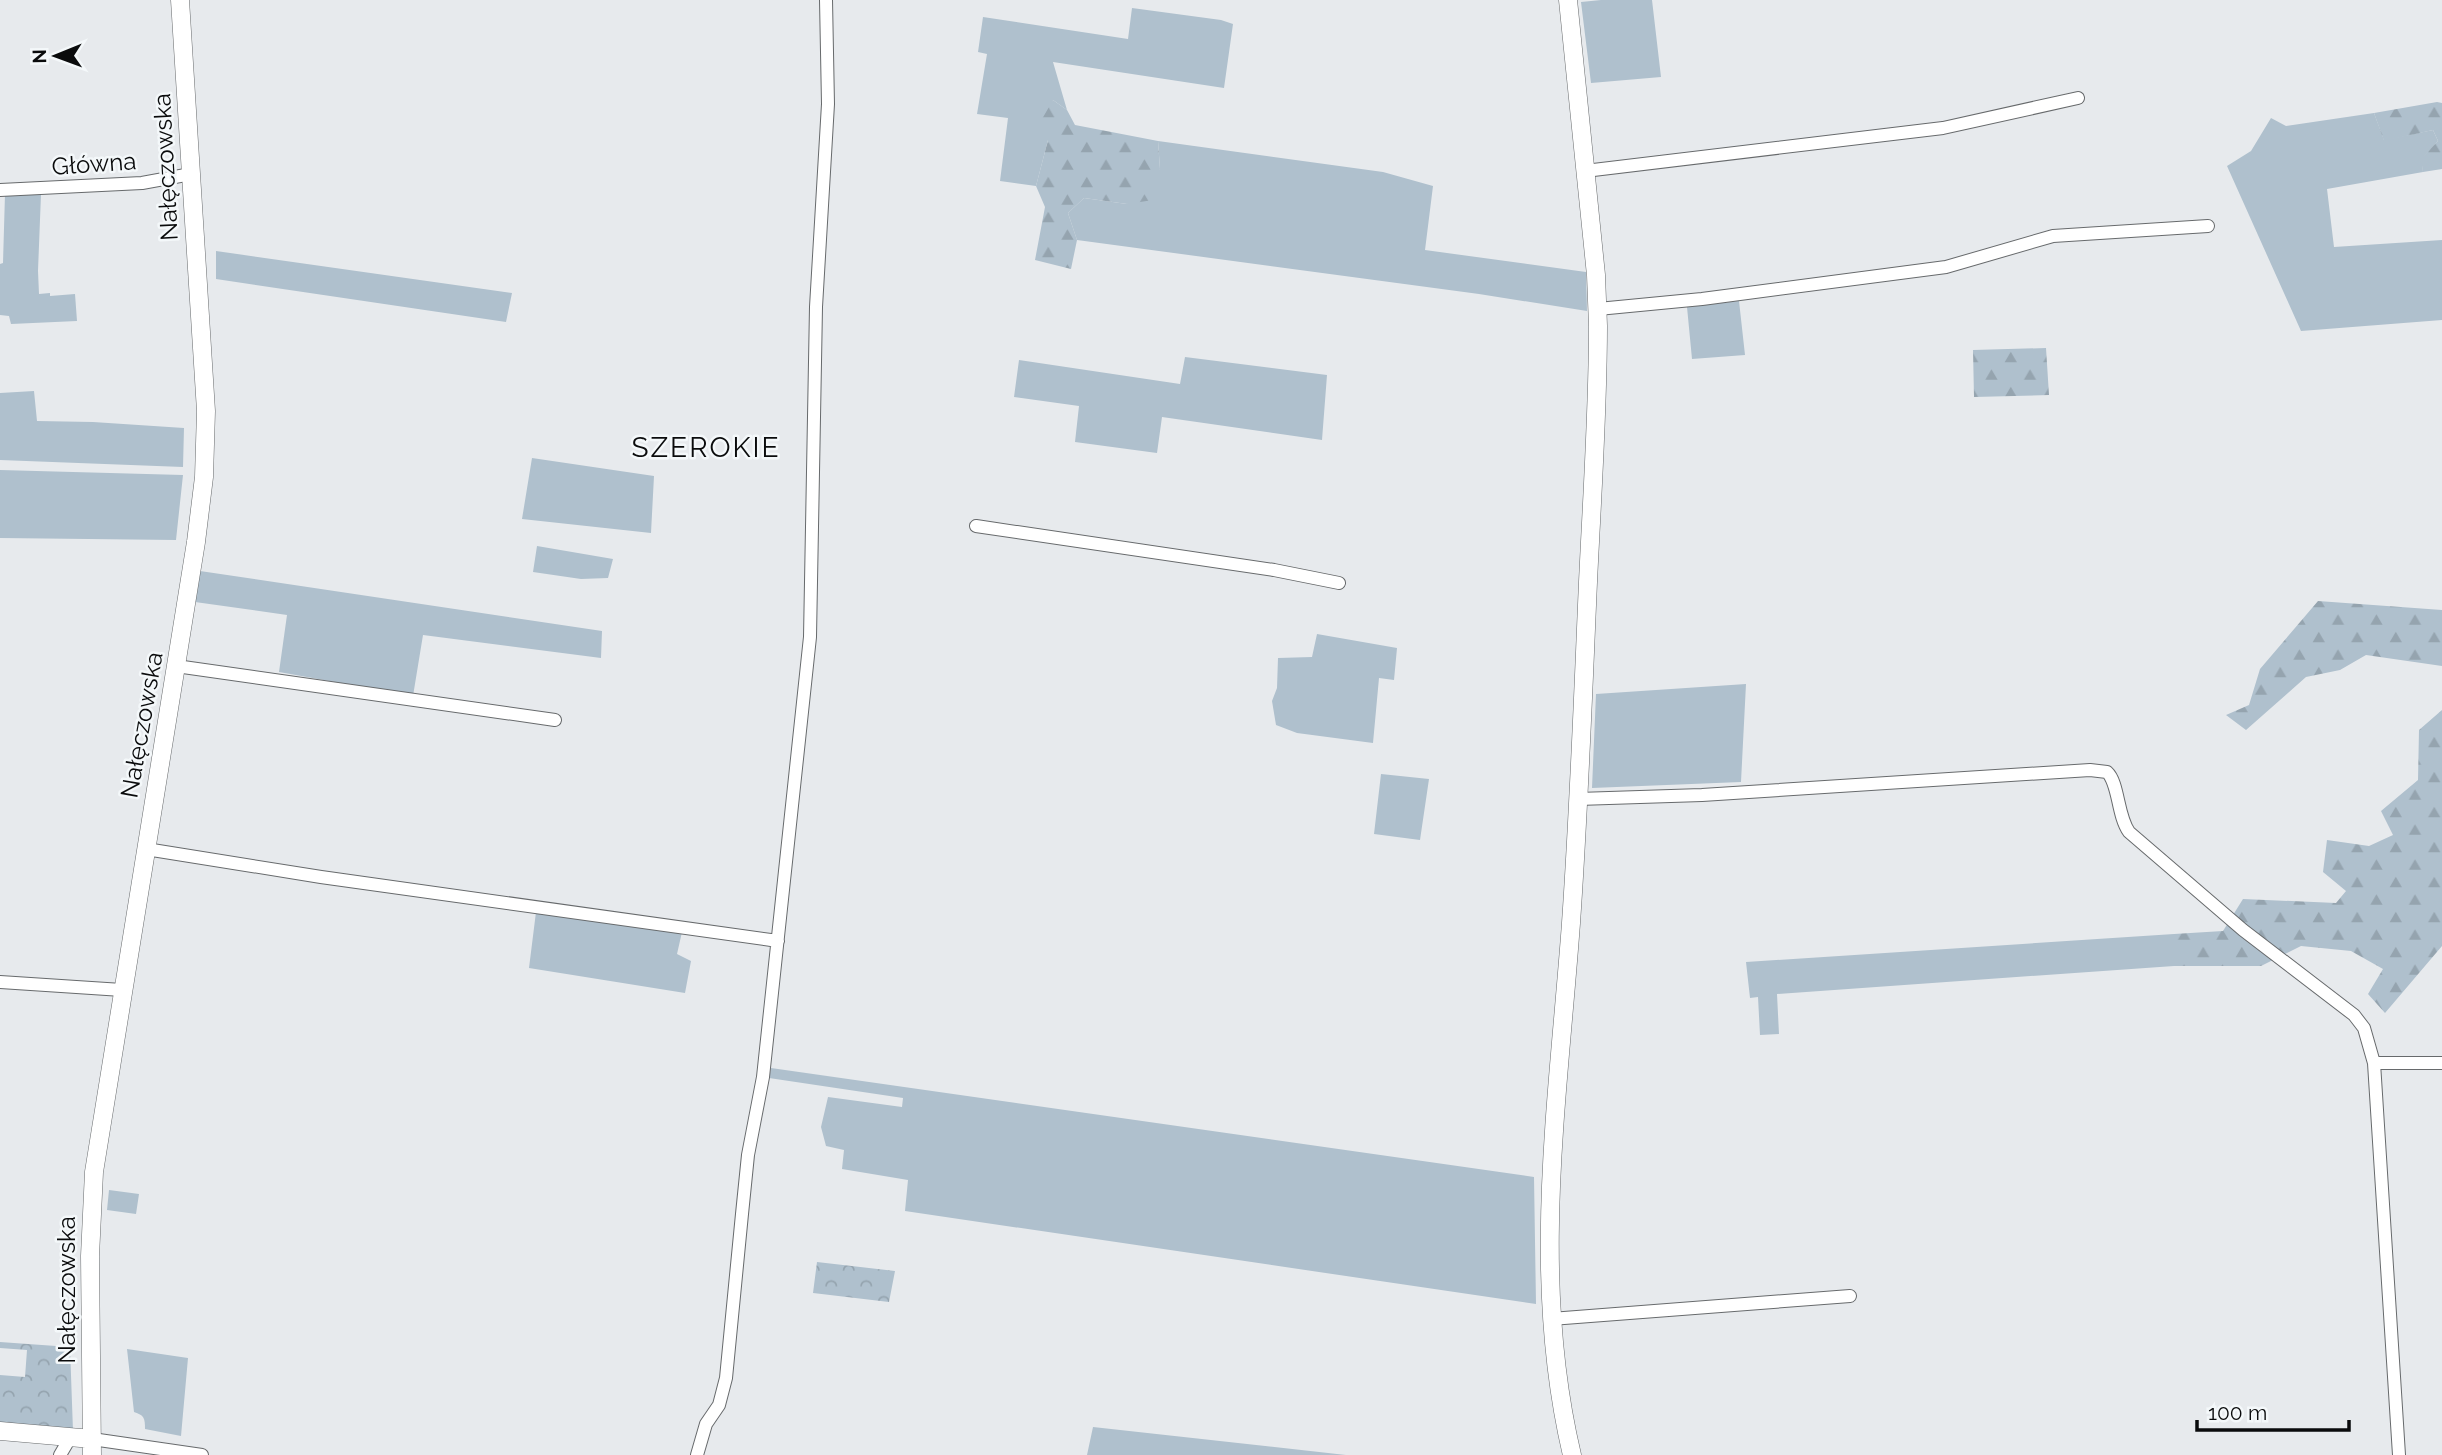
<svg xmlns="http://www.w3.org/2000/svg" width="2442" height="1455" viewBox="0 0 2442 1455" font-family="Raleway,sans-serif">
<defs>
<pattern id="forest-firs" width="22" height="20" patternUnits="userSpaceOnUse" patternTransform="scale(1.75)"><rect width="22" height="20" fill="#afc0cd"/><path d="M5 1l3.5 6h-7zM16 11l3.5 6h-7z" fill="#95a4af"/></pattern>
<pattern id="park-crowns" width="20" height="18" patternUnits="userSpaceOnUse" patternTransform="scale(1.75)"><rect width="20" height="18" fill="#afc0cd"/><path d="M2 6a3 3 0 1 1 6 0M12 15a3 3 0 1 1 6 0" fill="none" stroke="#95a4af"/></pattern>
</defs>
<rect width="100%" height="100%" fill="#e7eaed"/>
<path fill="#afc0cd" d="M1601,0h51l9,77 -70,6 -10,-81z
M1132,8l89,12 12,4 -9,64 -171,-26 14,48 -14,-10 -5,40 -12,46 -36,-5 8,-63 -31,-4 10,-60 -9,-2 5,-35 145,22z
M2374,113l10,27 49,-10 5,11 -16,18 1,13 -96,17 7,58 108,-7v80l-141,11 -74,-165 24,-15 20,-33 15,8z
M1158,141l225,31 50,14 -8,64 161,22 1,39 -108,-17 -402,-54 -9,-27 16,-15 43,6 33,-35z
M5,194h36l-3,77 1,23 11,-1v3l25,-2 2,27 -66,3 -2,-8 -9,-1v-51l3,-1z
M216,251l296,42 -6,29 -290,-43z
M1739,301l6,54 -53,4 -5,-52z
M1185,357l142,18 -5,65 -160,-23 -5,36 -82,-11 4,-36 -65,-9 5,-37 161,24z
M34,391l3,30 56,1 91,6 -1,39 -183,-7v-67z
M532,458l122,18 -3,57 -129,-14z
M0,470l183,5 -7,65 -176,-2z
M537,546l76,13 -5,19 -27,1 -48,-7z
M200,571l402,60 -1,27 -178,-23 -10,61 -134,-24 8,-57 -92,-13z
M1317,634l80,14 -3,32 -15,-2 -6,65 -76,-10 -21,-8 -4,-24 5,-13 1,-30 34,-1z
M1746,684l-5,98 -149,6 4,-94z
M1381,774l48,5 -9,61 -46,-6z
M536,912l146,20 -5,22 14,7 -6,32 -156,-25z
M2174,934v32l-397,28 2,40 -19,1 -2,-38 -8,1 -4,-36z
M771,1068l763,109 2,127 -631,-93 3,-31 -66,-11 2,-19 -18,-4 -5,-19 7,-30 74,10 1,-9 -134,-20z
M109,1190l30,4 -3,20 -29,-4z
M127,1349l61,9 -7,78 -36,-7c0,-11 -1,-14 -11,-17z
M1093,1427l244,27 9,1h-259z"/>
<path fill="url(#forest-firs)" d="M1053,100l14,10 8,15 83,16 2,28 -7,31 -26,4 -43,-6 -16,15 9,27 -6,29 -36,-9 10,-53 -9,-21 12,-46 -6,-21z
M2437,102l5,1v66l-19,3 -2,-13 17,-18 -5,-11 -49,11 -10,-28z
M2046,348l3,47 -75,2 -1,-47z
M2318,601l124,9v56l-76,-11 -26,15 -34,7 -60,53 -20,-15 23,-10 11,-36z
M2442,710v236l-57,67 -17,-19 15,-25 -32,-18 -50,-5 -40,20h-87v-32l49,-3 20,-32 93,4 10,-12 -23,-19 4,-32 42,6 24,-11 -12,-24 37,-31 1,-50z"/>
<path fill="url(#park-crowns)" d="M817,1262l78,9 -6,31 -76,-9z
M0,1342l70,5 3,84 -73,-7v-49l25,2 2,-27 -27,-2z"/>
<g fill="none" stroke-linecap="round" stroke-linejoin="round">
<g stroke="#676a6c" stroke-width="14">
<path id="street" d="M1585,171l358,-43 135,-30
M0,190l142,-7 49,-9
M1598,309l104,-10 244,-32 107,-31 155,-10
M976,526l298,44 65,13
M176,666l379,54
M1578,799l124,-4 388,-25 17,2c12,11 10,43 22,60l114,98 111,85 10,13 10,35h68
M146,849l175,28 457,64
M0,982l122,8
M2374,1063l25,392
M1551,1319l299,-23
M92,1439l110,16
M60,1455l10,-17
M697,1455l9,-31 13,-19 7,-27 16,-164 6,-59 15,-78 47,-440 6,-330 12,-203 -2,-104"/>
</g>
<g stroke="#676a6c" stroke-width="19">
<path id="secondary" d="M1568,0l28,275 2,51c0,85 -6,171 -10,256 -5,114 -9,227 -17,341 -13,178 -41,355 1,532
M0,1431l92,8
M92,1455l-2,-199 4,-84 102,-630 8,-65 2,-66 -26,-411"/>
</g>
<use href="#street" stroke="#fff" stroke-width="12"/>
<use href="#secondary" stroke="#fff" stroke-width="18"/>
</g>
<g text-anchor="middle" stroke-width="5" stroke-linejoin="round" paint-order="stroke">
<g font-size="24" fill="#0a0b0c" stroke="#f4f8fa">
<text transform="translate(94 164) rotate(-4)" y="8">Główna</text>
<text transform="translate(166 167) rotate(-93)" y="8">Nałęczowska</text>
<text transform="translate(142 725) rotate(-80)" y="8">Nałęczowska</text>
<text transform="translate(67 1290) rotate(-90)" y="8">Nałęczowska</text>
</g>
<g font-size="28" letter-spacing="2" fill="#0a0b0c" stroke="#f4f8fa">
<text x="706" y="457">SZEROKIE</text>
</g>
</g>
<g transform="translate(56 56) rotate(269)" stroke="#f4f8fa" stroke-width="5" paint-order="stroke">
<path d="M0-5L12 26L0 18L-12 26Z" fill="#0a0b0c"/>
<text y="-10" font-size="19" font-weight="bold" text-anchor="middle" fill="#0a0b0c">N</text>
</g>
<path d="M2197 1420v10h152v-10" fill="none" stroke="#0a0b0c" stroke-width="3.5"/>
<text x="2208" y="1420" font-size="21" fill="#0a0b0c" stroke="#f4f8fa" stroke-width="5" paint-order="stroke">100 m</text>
</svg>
